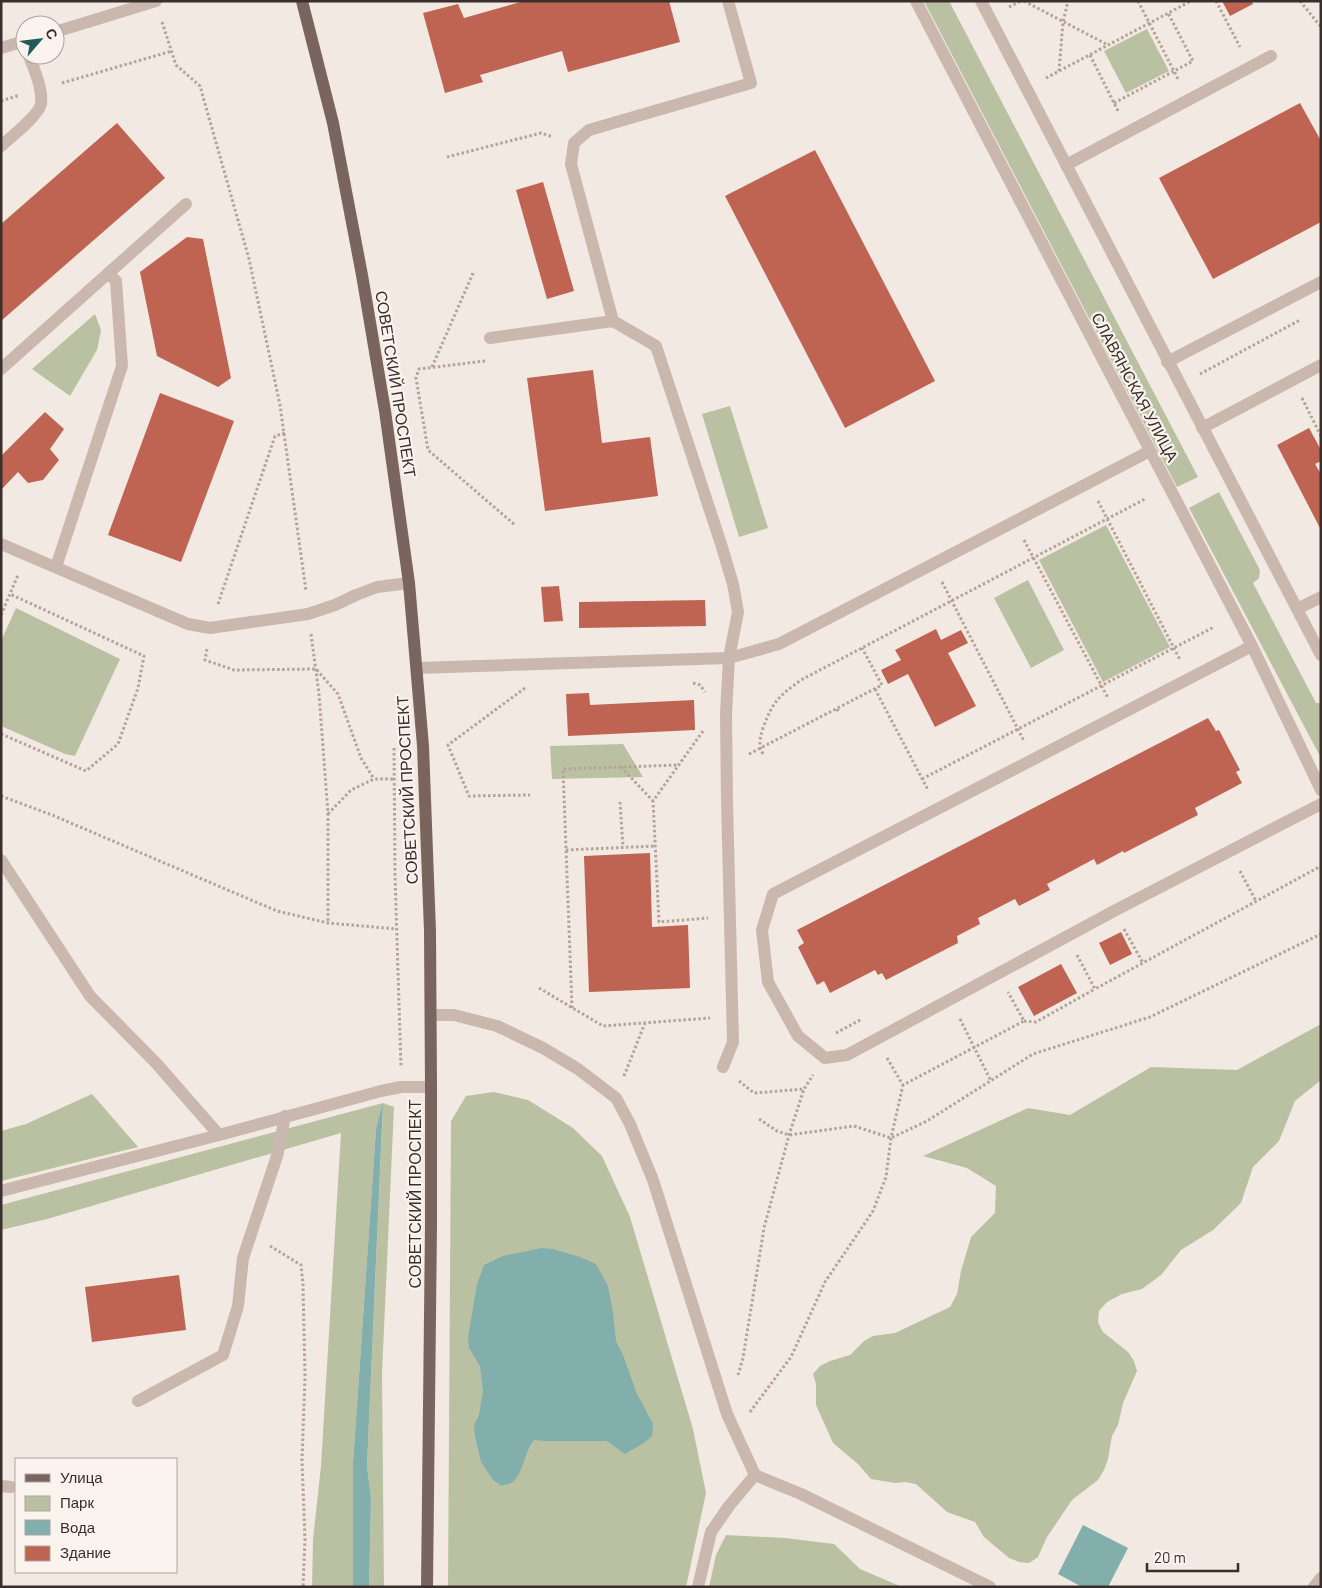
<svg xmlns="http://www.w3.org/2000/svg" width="1322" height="1588" viewBox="0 0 1322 1588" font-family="Barlow,sans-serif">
<rect width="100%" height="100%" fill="#f2e9e2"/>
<path fill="#bac1a2" d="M924,1h25l249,476 -21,10z
M1147,29l22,42 -43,22 -22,-42z
M95,314l6,16 -4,20 -27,46 -38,-27z
M730,406l38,122 -29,9 -37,-123z
M1219,492l41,78 -1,8 -6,5 63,120h5v55l-132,-250z
M1106,525l64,122 -67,35 -64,-122z
M1028,580l36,70 -33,18 -37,-70z
M16,608l104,51 -45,97 -10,-2 -64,-28v-85z
M623,744l20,33 -91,2 -2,-33z
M1321,1024v56l-26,21 -16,40 -26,26 -12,36 -28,27 -32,20 -20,25 -19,14 -20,5 -15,8 -8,9 -1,11 5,10 25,20 6,9 3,10 -14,32 -5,22 -6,11 -4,23 -4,11 -6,10 -26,20 -25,37 -9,20 -9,6 -10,-1 -10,-4 -25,-21 -9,-15 -28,-10 -31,-28 -11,-2 -10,1 -24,-4 -13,-15 -25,-21 -17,-38v-21l-3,-10 7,-8 10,-5 20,-6 14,-14 9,-5 22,-3 55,-26 7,-13 4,-23 10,-34 24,-24 1,-27 -29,-18 -44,-12 105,-48 42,7 81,-48 86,3z
M494,1092l34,8 45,28 29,28 28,61 63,212 13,64 -20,94h-238l3,-466 15,-25z
M92,1094l46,53 -137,34v-50l25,-7z
M383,1103l11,4 -12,266 2,214h-15l2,-87 -4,-34 16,-360 -7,23 -23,334v124h-41l1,-48 8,-73 20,-333 -294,86 -46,11v-25z
M726,1535l59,3 49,6 26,25 42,18h-193l7,-32z"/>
<path fill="#82aeac" d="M383,1103l-16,363 4,33 -2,88h-16v-124l23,-334z
M542,1248l11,1 27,8 16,7 12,22 5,26 3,29 7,14 14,39 16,30 -1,12 -8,7 -19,11 -18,-13h-62l-11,-1c-10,12 -10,31 -20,41 -3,3 -8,3 -12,5l-9,-6 -12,-18 -6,-26 -1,-11 5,-10 4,-24 -3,-25 -11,-18 -1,-11 9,-53 7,-19 19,-9z
M1083,1525l45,23 -20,39h-26l-24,-13z"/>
<path fill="#bf6353" d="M524,1h145l11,41 -112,30 -6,-21 -82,24 3,7 -38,11 -22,-80 35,-9 6,14z
M1222,1h30l1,3 -23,12z
M1300,103l21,38v81l-108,57 -54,-101z
M117,123l48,55 -164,143v-97z
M815,150l120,231 -90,47 -120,-232z
M543,182l31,109 -27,8 -31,-109z
M187,237l16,2 28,139 -13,9 -61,-31 -17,-84z
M593,370l9,73 48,-6 8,59 -113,15 -18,-133z
M160,393l74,28 -53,141 -73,-27z
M45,412l19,17 -14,20 9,11 -16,20 -15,3 -10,-11 -17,18v-34z
M1309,428l12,22v11l-6,3 6,10v56l-44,-85z
M559,586l4,35 -19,1 -3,-35z
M705,600l1,26 -127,2v-26z
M936,629l5,11 20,-10 7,13 -20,10 28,53 -41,21 -27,-53 -20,10 -7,-14 20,-10 -6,-10z
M589,693l1,12 104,-5 1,30 -127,6 -2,-42z
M1208,718l8,13 3,-1 21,40 -4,2 6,11 -47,25 3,7 -74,38 -1,-2 -26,14 -3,-6 -47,25 3,6 -31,16 -4,-7 -37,19 2,6 -23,12 1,7 -72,37 -4,-7 -4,2 -3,-5 -45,23 -6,-12 -7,4 -19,-38 6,-4 -7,-13z
M650,853l2,74 36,-2 2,63 -101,4 -5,-136z
M1121,932l11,22 -22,11 -11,-22z
M1061,964l16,29 -43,23 -16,-29z
M179,1275l7,55 -94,12 -7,-55z"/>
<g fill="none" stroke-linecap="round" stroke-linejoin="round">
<path stroke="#b6a298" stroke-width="3" stroke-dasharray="2.5 2.5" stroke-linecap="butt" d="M1024,1l84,44
M1138,1l41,80
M1216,1l24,46
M1300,1l21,26
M1009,7l12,-6
M162,22l14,43 24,21 49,173 31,146 26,186
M1090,55l29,58
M1059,71l4,-49 5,-21
M1046,78l145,-77
M62,83l110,-32
M1,101l19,-6
M1114,103l79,-42 -25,-48
M447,157l94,-24 12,4
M485,361l-66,8 -3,9 12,72 87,75
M432,367l42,-96
M1200,374l100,-54
M1302,398l19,38
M1098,501l82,159
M1024,540l84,158
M942,582l82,159
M218,604l57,-168 10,-3
M1,615l17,-40
M311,634l8,60 9,120v109
M207,649l-2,11 29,10 82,-1 22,25 23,64 13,21
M693,683l7,2 5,7
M525,688l-77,57 21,51 61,-1
M875,689l53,101
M837,709l2,4
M703,731l-50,70 6,121 49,-4
M1,734l85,37 32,-27 20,-56 6,-32 -134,-62
M394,748l1,128 6,191
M749,754l133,-69 -20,-37
M763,754c-5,-10 -3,-16 0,-26 10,-27 15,-31 38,-48l344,-181
M621,767l32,34
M922,779l292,-152
M1,796l51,19 225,96 51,12 69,6
M620,802l3,45
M328,814l23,-24 23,-11h20
M566,850l90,-4
M1240,871l16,30
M1124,929l19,34
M1077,955l18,34 226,-123
M539,988l64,38 107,-8
M572,1008l-9,-239 116,-4
M960,1019l31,62
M1024,1021l12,1 59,-33
M836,1033l26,-14
M887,1058l16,27 121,-64 -16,-29
M624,1076l21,-53
M739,1081l15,12 50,-4 9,-14
M759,1119l18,12 12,4 65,-9 37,12 36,-17 106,-67 117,-37 171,-83
M270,1246l31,19 2,20 2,92 -3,83 3,80 -2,47
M738,1375l5,-17 21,-130 25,-93 15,-46
M750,1412l41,-55 34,-75 48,-71 13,-34 5,-39 12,-53"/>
<path stroke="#cab8ae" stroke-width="12" d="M55,32l101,-31
M1,48l24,-7
M1,146c9,-8 38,-31 40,-42 2,-16 -7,-34 -12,-49
M1066,165l205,-109
M490,338l123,-17
M1167,362l154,-80
M1,369l185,-165
M1202,428l119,-63
M1,544l187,80 22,4 98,-14 27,-9 21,-10 21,-8 32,-4
M56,567l66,-201 -6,-85 -8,-8
M1297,609l24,-12
M1252,646l-479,248 -11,36 6,52 30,54 27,22 22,-3 267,-144 207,-107
M723,1067l10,-25 -6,-241 -1,-87 3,-56 9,-46 -5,-28 -12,-40 -65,-198 -43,-25 -42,-157 3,-21 15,-13 162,-47 -23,-82
M1,1191l218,-56
M138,1401l85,-46 15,-49 5,-48 35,-105 7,-37
M1,1486l10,1
M1314,1587l7,-9"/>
<path stroke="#cab8ae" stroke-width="12" d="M916,1l336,645 69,144
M981,1l340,654
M417,668l312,-10 50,-14 371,-193
M1,860l89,136 66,67 63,72 162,-44 20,-4h30
M431,1015h23l43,11 46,22 35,21 38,29 14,26 23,56 74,234 28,61 46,19 189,93
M698,1587l13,-55 18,-26 26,-31"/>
<path stroke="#7a655e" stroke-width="12" d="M302,1l31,122 29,152 23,136 24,172 14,163 7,185 1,156v138l-4,362"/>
</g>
<g text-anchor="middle" stroke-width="4.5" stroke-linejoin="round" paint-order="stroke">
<g font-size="16" fill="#3a2f2c" stroke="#faf3ee">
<text transform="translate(396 384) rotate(81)" y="6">СОВЕТСКИЙ ПРОСПЕКТ</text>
<text transform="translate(1135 387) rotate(62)" y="6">СЛАВЯНСКАЯ УЛИЦА</text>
<text transform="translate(407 790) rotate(-93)" y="6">СОВЕТСКИЙ ПРОСПЕКТ</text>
<text transform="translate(415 1194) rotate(-90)" y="6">СОВЕТСКИЙ ПРОСПЕКТ</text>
</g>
</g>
<rect width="1322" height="1588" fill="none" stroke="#3a2f2c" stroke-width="5"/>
<rect x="15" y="1458" width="162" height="115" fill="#faf3ee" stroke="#ada5a0"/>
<rect x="25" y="1474" width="25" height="8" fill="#7a655e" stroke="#ada5a0"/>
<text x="60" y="1483" font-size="15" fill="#3a2f2c">Улица</text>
<rect x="25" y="1496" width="25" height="15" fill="#bac1a2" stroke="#ada5a0"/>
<text x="60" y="1508" font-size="15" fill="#3a2f2c">Парк</text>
<rect x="25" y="1520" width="25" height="15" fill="#82aeac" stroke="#ada5a0"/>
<text x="60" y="1533" font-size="15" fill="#3a2f2c">Вода</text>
<rect x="25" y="1546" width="25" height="15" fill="#bf6353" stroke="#ada5a0"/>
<text x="60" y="1558" font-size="15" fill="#3a2f2c">Здание</text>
<g transform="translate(40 40) rotate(62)"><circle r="24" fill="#faf3ee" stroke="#ada5a0"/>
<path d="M0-4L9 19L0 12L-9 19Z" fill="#235957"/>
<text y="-8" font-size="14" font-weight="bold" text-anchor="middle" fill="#3a2f2c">С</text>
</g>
<path d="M1147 1563v8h91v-8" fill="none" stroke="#3a2f2c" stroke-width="2.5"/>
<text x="1154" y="1563" font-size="15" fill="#3a2f2c" stroke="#faf3ee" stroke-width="4" paint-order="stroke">20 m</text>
</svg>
